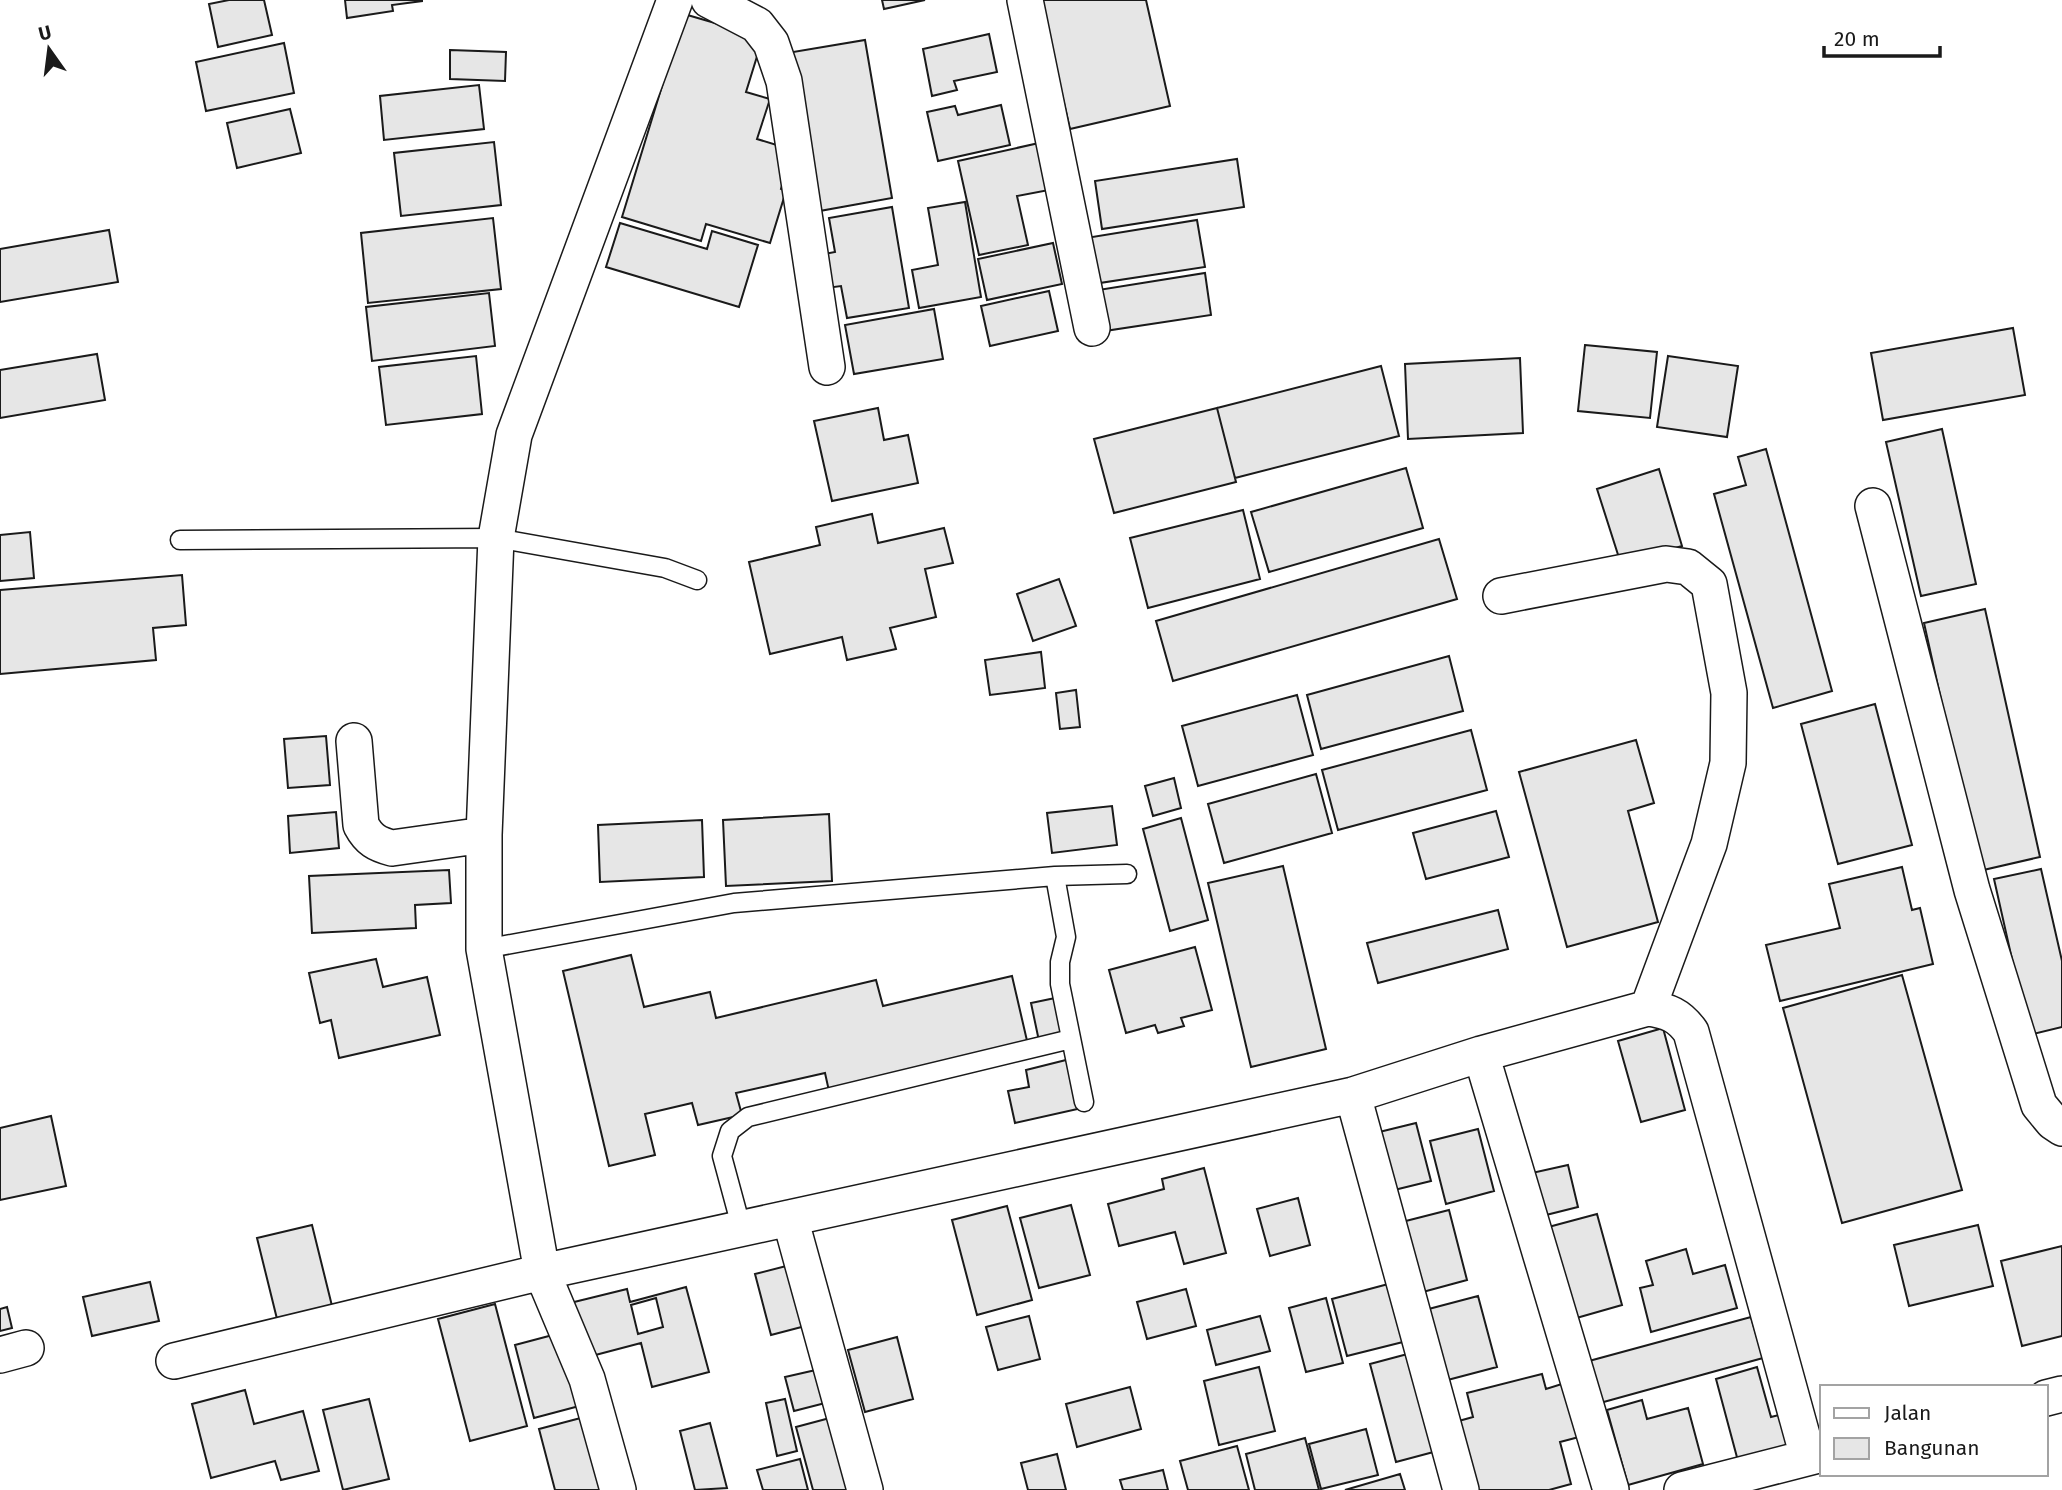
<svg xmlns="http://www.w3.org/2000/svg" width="2062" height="1490" viewBox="0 0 2062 1490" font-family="'Fira Sans',sans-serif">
<rect width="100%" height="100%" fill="#fff"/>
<path fill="#e6e6e6" stroke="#1a1a1a" stroke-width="2" fill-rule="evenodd" d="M229,0h35l8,35 -54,12 -9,-43z
M345,0h77v1l-30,4 1,6 -46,7z
M882,0h43l-41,9z
M1040,0h106l24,106 -100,23z
M684,14l79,23 -17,55 24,7 -13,40 36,11 -12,39 5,2 -16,52 -64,-19 -5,17 -79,-24z
M989,34l8,38 -43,9 3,9 -25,6 -9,-47z
M865,40l27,158 -78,14 -27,-159z
M284,43l10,50 -88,18 -10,-49z
M450,50l56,2 -1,29 -55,-2z
M479,85l5,44 -100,11 -4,-44z
M1001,105l9,40 -72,16 -11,-49 28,-6 3,9z
M290,109l11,44 -64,15 -10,-45z
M494,142l7,63 -100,11 -7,-63z
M1039,143l10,47 -32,6 11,49 -49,10 -21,-94z
M1237,159l7,48 -142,22 -7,-48z
M965,202l16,95 -62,11 -7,-38 26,-5 -10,-57z
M892,207l17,101 -62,10 -6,-32 -22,3 -5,-33 21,-4 -6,-34z
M493,218l8,71 -133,14 -7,-70z
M1197,220l8,47 -112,17 -7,-46z
M620,223l87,26 5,-18 46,14 -19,62 -133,-40z
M109,230l9,52 -118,20v-53z
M1053,243l9,41 -75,16 -9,-41z
M1205,273l6,42 -113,17 -6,-41z
M1049,291l9,40 -68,15 -9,-40z
M489,293l6,53 -123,15 -6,-54z
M934,309l9,50 -89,15 -9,-49z
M2013,328l12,67 -142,25 -12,-67z
M1585,345l72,7 -7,66 -72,-7z
M97,354l8,46 -105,18v-48z
M476,356l6,58 -96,11 -7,-58z
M1668,356l70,10 -11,71 -70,-10z
M1520,358l3,75 -115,6 -3,-75z
M1381,366l18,70 -164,42 -18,-70z
M878,408l6,32 24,-5 10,48 -86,18 -18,-80z
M1217,408l19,74 -122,31 -20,-74z
M1942,429l34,155 -55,12 -35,-154z
M1766,449l66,242 -59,17 -59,-214 32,-9 -8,-28z
M1406,468l17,60 -154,44 -18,-60z
M1659,469l23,77 -61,18 -24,-75z
M1243,510l17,69 -112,29 -18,-70z
M872,514l6,29 66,-15 9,35 -28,6 11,48 -46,11 6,21 -49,11 -5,-23 -72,17 -21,-92 71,-17 -4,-18z
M30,532l4,46 -34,3v-46z
M1439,539l18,60 -284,82 -17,-60z
M182,575l4,50 -33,3 3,32 -156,14v-84z
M1059,579l17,47 -43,15 -16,-47z
M1985,609l55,248 -61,14 -55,-248z
M1041,652l4,36 -55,7 -5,-35z
M1449,656l14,55 -142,38 -14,-54z
M1076,690l4,37 -20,2 -4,-36z
M1297,695l16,60 -115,31 -16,-60z
M1875,704l37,141 -74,19 -37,-140z
M1471,730l16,60 -149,40 -16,-60z
M326,736l4,49 -42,3 -4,-49z
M1636,740l18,63 -26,8 30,111 -91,25 -48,-175z
M1316,774l16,59 -108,30 -16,-59z
M1174,778l7,30 -28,8 -8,-30z
M1112,806l5,39 -65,8 -5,-40z
M1496,811l13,46 -83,22 -13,-46z
M336,812l3,36 -49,5 -2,-37z
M829,814l3,67 -106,5 -3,-66z
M1181,818l27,102 -38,11 -27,-102z
M702,820l2,57 -104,5 -2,-57z
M1283,866l43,183 -75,18 -43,-184z
M1902,867l10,43 8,-2 13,56 -153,37 -14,-56 74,-17 -11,-44z
M2041,869l21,92v66l-33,8 -35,-156z
M449,870l2,33 -36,2 1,23 -104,5 -3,-57z
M1498,910l10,39 -130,34 -11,-40z
M1195,947l17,63 -31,8 3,8 -26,7 -3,-8 -29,8 -17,-63z
M631,955l13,52 66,-15 6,26 160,-38 7,26 129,-30 16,69 -199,46 -4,-18 -89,20 6,22 -44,10 -6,-22 -47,11 10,41 -46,11 -46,-195z
M376,959l7,28 44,-10 13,58 -101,23 -8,-38 -11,3 -11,-50z
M1902,975l60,215 -120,33 -59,-215z
M1060,997l8,38 -29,6 -8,-38z
M1663,1028l22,82 -44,12 -23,-81z
M1070,1059l12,49 -67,15 -7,-32 21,-4 -3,-17z
M51,1116l15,70 -66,14v-72z
M1416,1123l15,58 -45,11 -15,-58z
M1478,1129l16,62 -48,13 -16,-63z
M1568,1165l10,42 -44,11 -11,-43z
M1204,1168l22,85 -42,11 -9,-32 -56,14 -11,-42 56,-15 -2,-10z
M1298,1198l12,47 -40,11 -13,-47z
M1071,1205l19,70 -51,13 -19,-70z
M1007,1206l25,94 -55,15 -25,-95z
M1449,1210l18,70 -59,16 -18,-71z
M1597,1214l25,91 -56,16 -25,-92z
M312,1225l22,89 -55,13 -22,-89z
M1978,1225l15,61 -84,20 -15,-61z
M2062,1246v90l-40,10 -21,-85z
M1686,1249l7,25 32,-9 12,43 -86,24 -11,-44 13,-3 -7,-24z
M798,1263l15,61 -42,11 -16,-61z
M150,1282l9,39 -67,15 -9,-39z
M1392,1283l15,58 -60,15 -15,-57z
M686,1287l23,85 -57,15 -11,-44 -57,15 -14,-55 57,-14 3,13zM656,1298l7,29 -25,7 -7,-29z
M1186,1289l10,37 -49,13 -10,-37z
M1478,1296l19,71 -57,15 -19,-71z
M1326,1298l17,65 -37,9 -17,-64z
M495,1304l32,122 -57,15 -32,-122z
M7,1307l5,21 -12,3v-22z
M1029,1316l11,43 -42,11 -12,-43z
M1260,1316l10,35 -54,14 -9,-35z
M1751,1317l12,41 -163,45 -11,-42z
M564,1332l19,73 -49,13 -19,-73z
M897,1337l16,62 -48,13 -17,-62z
M1415,1352l26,98 -45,12 -26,-98z
M829,1367l8,33 -43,11 -9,-34z
M1259,1367l16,64 -56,14 -15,-64z
M1757,1367l14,50 16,-4 9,33 -58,15 -22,-82z
M1542,1374l4,15 19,-6 14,54 -19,5 11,42 -22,6h-83l-18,-66 25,-7 -6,-24z
M1130,1387l11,42 -64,18 -11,-43z
M245,1390l9,34 49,-13 16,60 -38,9 -6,-19 -64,17 -19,-74z
M369,1399l20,80 -46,11 -20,-80z
M785,1399l12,52 -20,5 -11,-53z
M1642,1400l5,19 41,-11 15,56 -75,21 -21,-75z
M592,1415l19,75h-56l-16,-61z
M841,1415l19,75h-47l-17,-63z
M710,1423l17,65 -32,2 -15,-59z
M1366,1429l12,46 -57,14 -12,-45z
M1305,1438l14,52h-64l-9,-36z
M1237,1446l12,44h-61l-8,-29z
M1057,1454l9,36h-38l-7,-27z
M800,1459l8,31h-45l-6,-20z
M1163,1470l5,20h-45l-3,-10z
M1400,1474l5,16h-60z"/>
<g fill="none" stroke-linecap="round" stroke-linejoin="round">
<g stroke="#1a1a1a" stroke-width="21">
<path id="lane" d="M180,540l316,-2 169,30 32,12
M1055,876l11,61 -6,25v22l24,118
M484,949l250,-46 321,-27 72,-2
M742,1230l-20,-74 8,-25 18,-14 323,-78"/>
</g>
<g stroke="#1a1a1a" stroke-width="38">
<path id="street" d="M709,0l48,25 14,18 13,38 43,286
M1025,0l67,328
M1873,506l99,384 67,215 14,17 9,6
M1501,596l165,-32 22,3 21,17 20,109 -1,70 -19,81 -61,164
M354,741l7,84c8,15 16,19 31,23l92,-13
M1481,1054l130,436
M1353,1095l108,395
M790,1218l75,272
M0,1355l26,-7
M174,1361l368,-89 811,-177 128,-41 167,-46c20,3 31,7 43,24l117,425
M2046,1398l16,-4
M618,1490l-31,-111 -45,-107 -58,-323v-114l12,-297 18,-103 161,-435
M1682,1490l140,-36"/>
</g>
<use href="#lane" stroke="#fff" stroke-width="18"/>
<use href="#street" stroke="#fff" stroke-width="35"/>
</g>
<rect x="1820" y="1385" width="228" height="91" fill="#ffffff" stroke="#a3a3a3" stroke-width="2"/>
<rect x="1834" y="1408" width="35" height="10" fill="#ffffff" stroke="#a3a3a3" stroke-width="2"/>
<text x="1884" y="1420" font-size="21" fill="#1a1a1a">Jalan</text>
<rect x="1834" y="1438" width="35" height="21" fill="#e6e6e6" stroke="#a3a3a3" stroke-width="2"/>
<text x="1884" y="1455" font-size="21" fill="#1a1a1a">Bangunan</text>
<g transform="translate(49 49) rotate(346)" stroke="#ffffff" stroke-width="5" paint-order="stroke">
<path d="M0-5L12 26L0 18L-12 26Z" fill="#1a1a1a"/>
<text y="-10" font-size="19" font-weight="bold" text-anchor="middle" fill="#1a1a1a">U</text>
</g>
<path d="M1824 46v10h116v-10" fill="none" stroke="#1a1a1a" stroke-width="3.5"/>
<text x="1834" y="46" font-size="21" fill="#1a1a1a" stroke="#ffffff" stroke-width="5" paint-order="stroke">20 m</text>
</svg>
